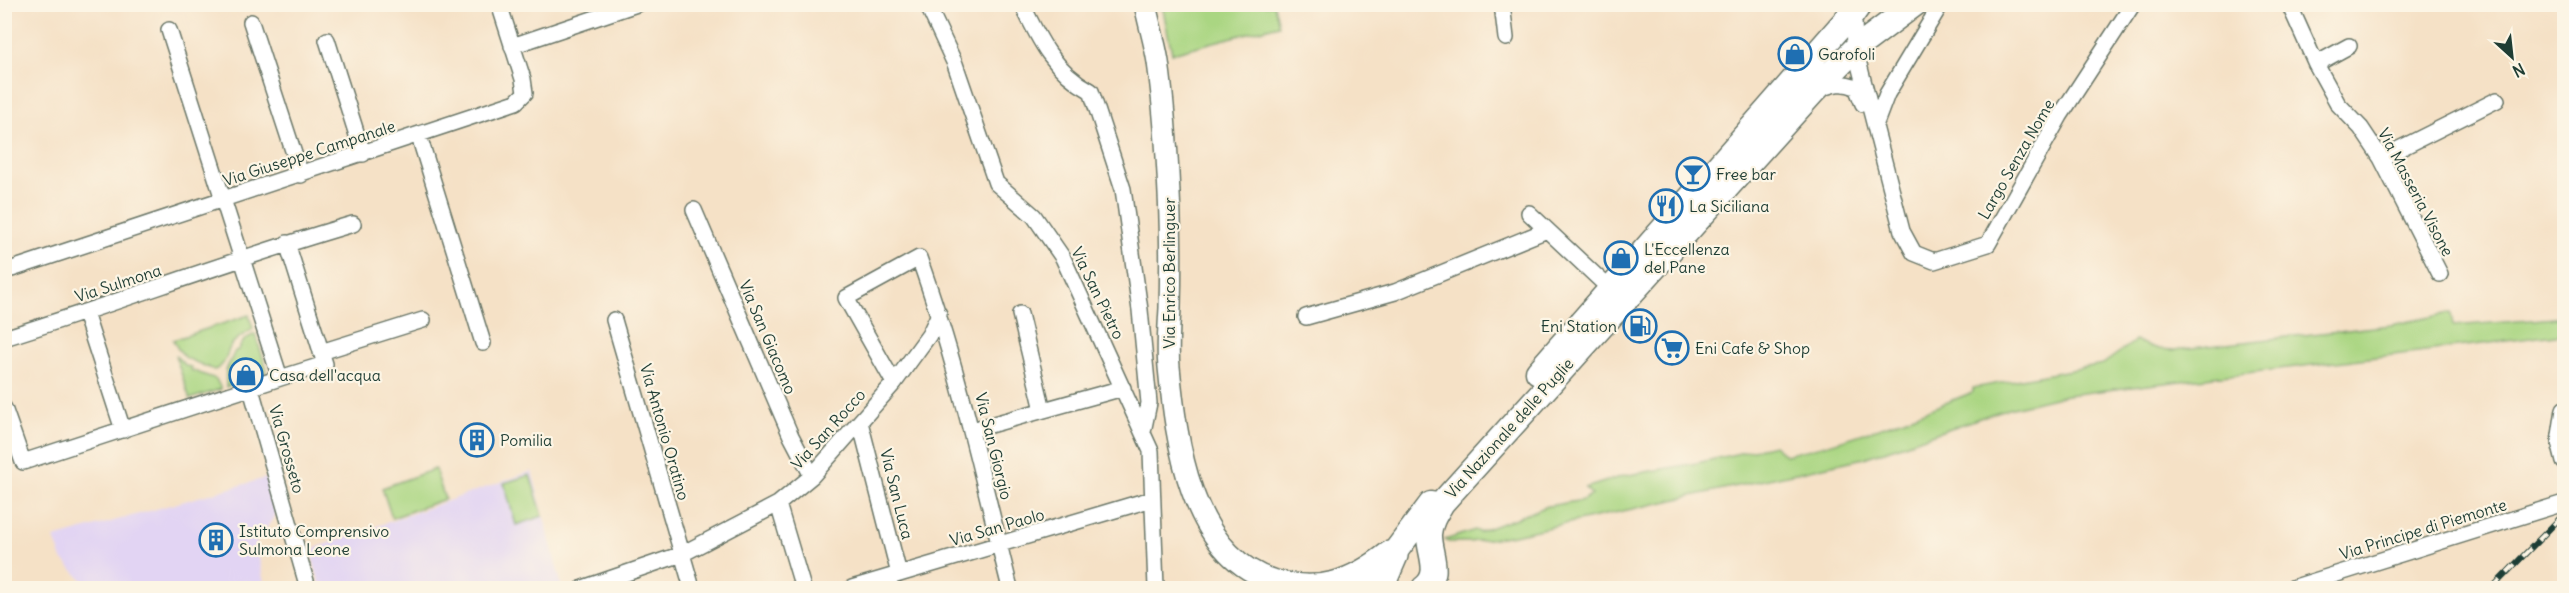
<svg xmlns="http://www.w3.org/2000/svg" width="2569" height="593" viewBox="0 0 2569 593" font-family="Delius,sans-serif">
<rect width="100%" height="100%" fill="#fcf5e5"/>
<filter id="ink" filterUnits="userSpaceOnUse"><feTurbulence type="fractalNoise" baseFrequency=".0167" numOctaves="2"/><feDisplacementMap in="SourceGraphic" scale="12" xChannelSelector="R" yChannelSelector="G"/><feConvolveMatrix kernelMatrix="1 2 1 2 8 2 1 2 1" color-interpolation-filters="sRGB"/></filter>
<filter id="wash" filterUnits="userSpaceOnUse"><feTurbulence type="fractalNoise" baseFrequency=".008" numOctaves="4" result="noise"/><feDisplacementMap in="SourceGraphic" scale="24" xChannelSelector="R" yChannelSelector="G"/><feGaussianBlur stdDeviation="1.35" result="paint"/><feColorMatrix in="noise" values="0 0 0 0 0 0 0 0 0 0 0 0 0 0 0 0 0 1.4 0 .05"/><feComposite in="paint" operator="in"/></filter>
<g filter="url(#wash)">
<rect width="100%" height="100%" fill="#f5e1c6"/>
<path fill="#e2d4f3" d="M532,471l30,117h-241l-11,-38z
M266,478l12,33 -22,32 9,45h-175l-28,-29 -8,-21z"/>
<path fill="#aad682" stroke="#648a5b" stroke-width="1.5" d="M1162,5h112l5,20 -107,28z
M2451,313l2,13 104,-8 7,3v13l-497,61 -67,16 -136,47 -350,77 -44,7h-22l-3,-2 30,-10 4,2 69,-26 35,-6 9,-5 -7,-7 38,-12 74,-13 77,-18 11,10c65,-14 126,-38 188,-63v-4l130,-24 32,-23 24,8 15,1 217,-25z
M249,315l4,14c-7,5 -19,10 -23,18 -4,8 -4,19 -16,23l-28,-12 -8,-9 -5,-9z
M255,334l11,33 -1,7 -4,-7 -24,7v9l-11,4v-17l9,-19 3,-1 7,-11z
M175,355l11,11 5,1v3l25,9 5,10 -31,10z
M435,469l10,30 -53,19 -10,-30z
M530,475l13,41 -27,9 -12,-42z"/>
</g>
<g filter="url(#ink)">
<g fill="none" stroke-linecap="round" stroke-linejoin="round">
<g stroke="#6a7667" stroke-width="18">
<path id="street" d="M927,4l28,60 41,119 38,33 29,42 88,193 5,137
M1022,4c17,36 32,67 69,87l32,98 17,121 9,93 -6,29
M1502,4l4,34
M2289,4l27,60 22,40 23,24 20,30 59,116
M1861,10l-7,10 1,29 47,182 12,22 20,8 54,-17 72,-128 73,-112
M251,22l50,153
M327,40l36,114
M512,46l125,-42
M2316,64l33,-18
M1820,89c13,-5 22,-8 36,-2l7,17
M1876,123l11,-29 54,-90
M419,136l64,207
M2381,158l116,-58
M694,210l97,226 21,40
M1529,213l81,76
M12,269l504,-167 9,-9 -2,-14 -24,-75
M85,313l38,117
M1020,314l23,96
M1306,317l89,-25 152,-62
M614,320l78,268
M4,338c117,-36 231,-80 349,-114
M321,352l102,-32
M280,378l45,-14 -38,-121
M894,383l-48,-85 73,-40c39,108 63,219 91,330
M251,389l57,199
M4,408l19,54 257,-84 -111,-348
M2564,409l-5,33 5,20
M860,422l39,152
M972,430l151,-42
M778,504l25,84
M583,588l99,-34 96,-50 34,-28 82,-93 35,-48 10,-21
M852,588l300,-89
M2292,588l272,-85"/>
</g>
<g stroke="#6a7667" stroke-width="24">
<path id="secondary" d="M1145,4c4,20 10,39 13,58 6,43 9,88 11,132 2,38 2,76 1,114 -1,19 -3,40 -1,59 7,73 21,187 103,213 48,13 79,2 117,-28
M1388,588l-1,-9 10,-23"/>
</g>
<g stroke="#6a7667" stroke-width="27">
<path id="primary" d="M1538,372l322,-368
M1368,588l63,-84
M1424,588c19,-14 4,-36 5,-54 1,-12 7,-21 13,-31l372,-412 41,-42 60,-45"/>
</g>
<use href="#street" stroke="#fff" stroke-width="15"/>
<use href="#secondary" stroke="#fff" stroke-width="21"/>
<use href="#primary" stroke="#fff" stroke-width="24"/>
<g stroke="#1f3d34" stroke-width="6">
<path id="rail" d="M2492,588l72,-74"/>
</g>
<use href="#rail" stroke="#fcf5e5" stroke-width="4" stroke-dasharray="11" stroke-linecap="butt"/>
</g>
</g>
<defs>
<g id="shop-ring" transform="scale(1.725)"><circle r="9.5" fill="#fcf5e5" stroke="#1f6fb2" stroke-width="1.5"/><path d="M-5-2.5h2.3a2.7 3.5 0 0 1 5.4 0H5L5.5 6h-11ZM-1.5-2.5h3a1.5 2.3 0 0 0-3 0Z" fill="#1f6fb2"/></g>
<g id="bar-ring" transform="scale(1.725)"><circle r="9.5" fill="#fcf5e5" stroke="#1f6fb2" stroke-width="1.5"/><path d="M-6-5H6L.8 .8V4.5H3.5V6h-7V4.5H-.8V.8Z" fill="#1f6fb2"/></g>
<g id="restaurant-ring" transform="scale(1.725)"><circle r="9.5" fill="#fcf5e5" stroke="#1f6fb2" stroke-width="1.5"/><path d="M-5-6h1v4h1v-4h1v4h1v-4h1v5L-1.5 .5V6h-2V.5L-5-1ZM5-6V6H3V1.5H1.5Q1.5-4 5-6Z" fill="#1f6fb2"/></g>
<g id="fuel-ring" transform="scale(1.725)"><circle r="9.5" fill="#fcf5e5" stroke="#1f6fb2" stroke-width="1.5"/><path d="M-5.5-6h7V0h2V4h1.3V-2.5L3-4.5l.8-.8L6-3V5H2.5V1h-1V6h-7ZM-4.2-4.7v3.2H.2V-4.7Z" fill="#1f6fb2"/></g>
<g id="supermarket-ring" transform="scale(1.725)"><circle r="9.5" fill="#fcf5e5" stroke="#1f6fb2" stroke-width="1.5"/><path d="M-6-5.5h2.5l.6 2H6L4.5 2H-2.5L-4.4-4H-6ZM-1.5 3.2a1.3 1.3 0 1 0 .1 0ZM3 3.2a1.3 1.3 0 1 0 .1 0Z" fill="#1f6fb2"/></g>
<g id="building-ring" transform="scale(1.725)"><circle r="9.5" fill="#fcf5e5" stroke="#1f6fb2" stroke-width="1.5"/><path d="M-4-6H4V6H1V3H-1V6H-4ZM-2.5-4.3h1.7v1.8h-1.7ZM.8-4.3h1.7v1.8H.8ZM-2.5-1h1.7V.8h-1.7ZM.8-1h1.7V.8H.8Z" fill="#1f6fb2"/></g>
</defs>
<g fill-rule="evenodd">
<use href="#shop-ring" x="1795" y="54"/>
<use href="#bar-ring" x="1693" y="174"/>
<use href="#restaurant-ring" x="1666" y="206"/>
<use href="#shop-ring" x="1621" y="258"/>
<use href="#fuel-ring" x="1640" y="326"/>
<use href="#supermarket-ring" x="1672" y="348"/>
<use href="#shop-ring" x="246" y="375"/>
<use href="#building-ring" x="477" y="440"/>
<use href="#building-ring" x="216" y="540"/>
</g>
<g text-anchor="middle" stroke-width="4.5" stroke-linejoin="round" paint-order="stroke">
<g font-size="16" fill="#1f3d34" stroke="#fcf5e5" text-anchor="start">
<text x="1818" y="60">Garofoli</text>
<text x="1716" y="180">Free bar</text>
<text x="1689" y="212">La Siciliana</text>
<text x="1644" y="255">L'Eccellenza<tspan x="1644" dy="18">del Pane</tspan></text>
<text x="1617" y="332" text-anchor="end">Eni Station</text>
<text x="1695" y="354">Eni Cafe &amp; Shop</text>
<text x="269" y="381">Casa dell'acqua</text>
<text x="500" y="446">Pomilia</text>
<text x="239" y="537">Istituto Comprensivo<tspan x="239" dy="18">Sulmona Leone</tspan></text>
</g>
<g font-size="16" fill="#1f3d34" stroke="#fcf5e5">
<text transform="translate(309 153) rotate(-18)" y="6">Via Giuseppe Campanale</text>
<text transform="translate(2016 159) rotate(-60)" y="6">Largo Senza Nome</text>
<text transform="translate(2416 192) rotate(62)" y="6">Via Masseria Visone</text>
<text transform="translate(1169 273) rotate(-90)" y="6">Via Enrico Berlinguer</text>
<text transform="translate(118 283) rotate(-18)" y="6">Via Sulmona</text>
<text transform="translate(1098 293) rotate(64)" y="6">Via San Pietro</text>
<text transform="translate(768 337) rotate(67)" y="6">Via San Giacomo</text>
<text transform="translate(1509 428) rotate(-48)" y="6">Via Nazionale delle Puglie</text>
<text transform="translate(828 429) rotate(-48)" y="6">Via San Rocco</text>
<text transform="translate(665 432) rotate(74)" y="6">Via Antonio Oratino</text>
<text transform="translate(994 446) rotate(76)" y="6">Via San Giorgio</text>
<text transform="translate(287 449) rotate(74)" y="6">Via Grosseto</text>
<text transform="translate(897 494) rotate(76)" y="6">Via San Luca</text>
<text transform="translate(997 527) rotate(-16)" y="6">Via San Paolo</text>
<text transform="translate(2423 529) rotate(-17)" y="6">Via Principe di Piemonte</text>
</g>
</g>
<rect width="2569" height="593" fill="none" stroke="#fcf5e5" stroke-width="24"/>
<g transform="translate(2512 57) rotate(153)" stroke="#fcf5e5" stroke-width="4.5" paint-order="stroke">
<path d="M0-4.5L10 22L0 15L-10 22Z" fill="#1f3d34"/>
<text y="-9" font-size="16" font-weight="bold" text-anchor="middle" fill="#1f3d34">N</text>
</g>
</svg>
